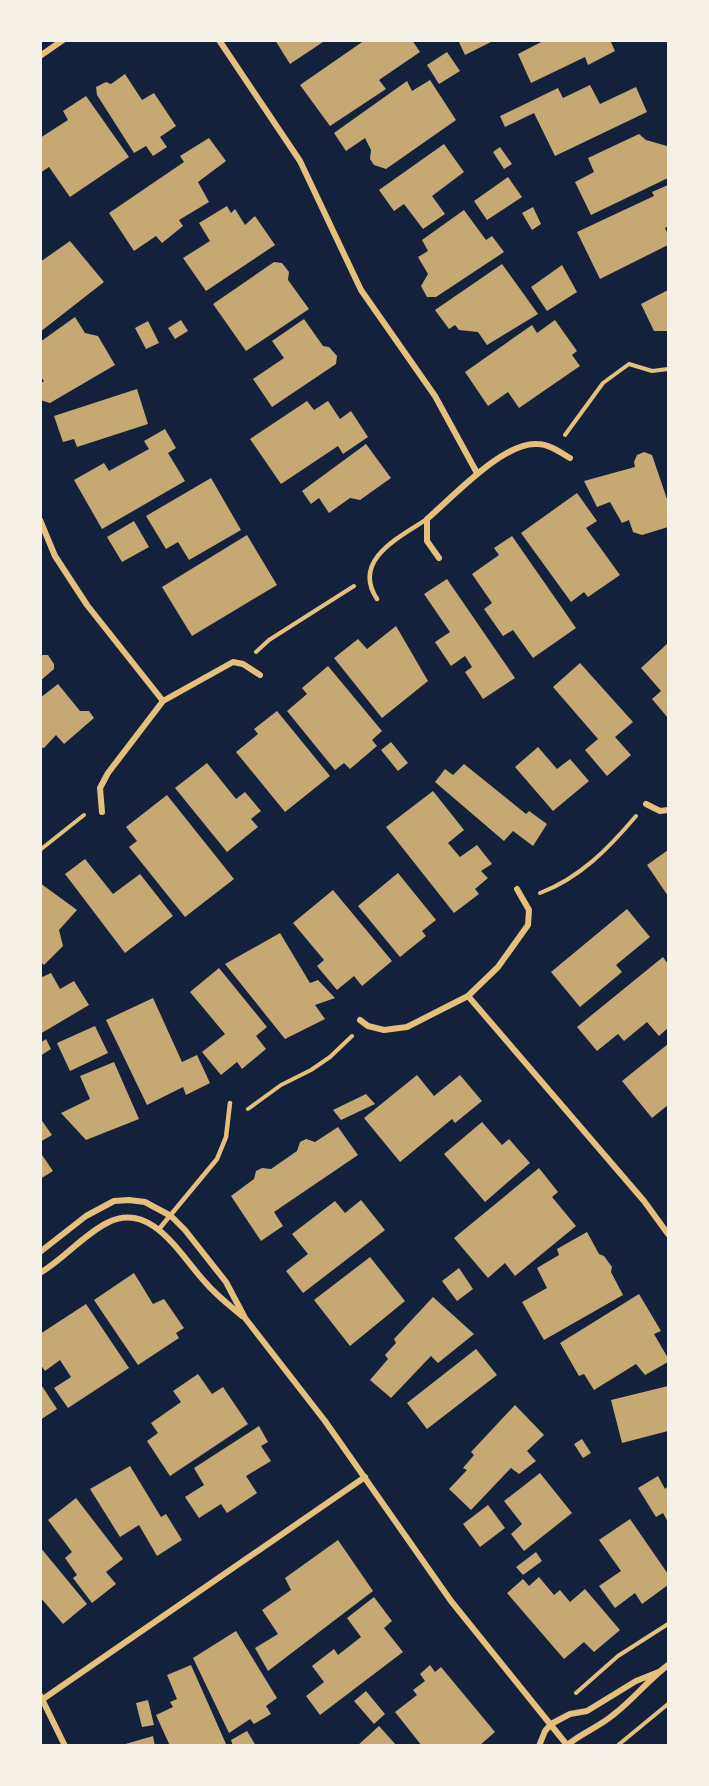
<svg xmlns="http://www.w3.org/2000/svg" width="709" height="1786" viewBox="0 0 709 1786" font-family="Signika,sans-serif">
<rect width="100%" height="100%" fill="#14213d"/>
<path fill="#c6a872" d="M275,40h51l-36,24z
M365,40h47l8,12 -41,28 7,9 -56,37 -30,-41z
M458,40h37l-30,15z
M545,40h65l5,11 -27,14 -3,-8 -54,26 -13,-29z
M447,52l13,19 -21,13 -12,-19z
M125,74l17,26 12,-7 22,33 -16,11 7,10 -14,9 -7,-10 -12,7 -37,-58 -1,-8 10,-5 5,2z
M430,80l26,40 -70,49 -12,-4 -4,-6 1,-9 -6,-12 -19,13 -12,-18 73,-52 5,10z
M590,85l10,19 36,-17 11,25 -92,44 -21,-43 -29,14 -5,-11 58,-28 5,10z
M86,96l43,61 -59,40 -21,-30 -9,6v-35l28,-18 -5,-9z
M639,134l7,6 21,6 1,32 -77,37 -16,-33 19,-10 -6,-14z
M209,138l17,23 -28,21 11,20 -30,18 4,6 -21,17 -6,-7 -22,15 -25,-38 75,-51 -4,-6z
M444,144l20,28 -32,24 13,18 -22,15 -19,-25 -10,7 -15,-21z
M500,147l12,17 -8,5 -11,-17z
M508,177l14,20 -35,23 -13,-19z
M668,185v41l-3,2 3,6v11l-68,34 -23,-47 77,-36 -2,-4z
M227,206l4,7 4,-4 10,16 10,-9 20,29 -69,46 -23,-33 27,-17 -11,-18z
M533,207l8,17 -9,6 -10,-17z
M464,210l22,30 6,-4 12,16 -68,45h-9l-6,-11 7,-12 -10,-17 10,-6 -6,-11z
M70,241l34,41 -64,50v-70z
M274,262l8,1 7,9 -1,8 21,29 -63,42 -33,-47z
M502,264l36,50 -51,31 -9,-13 -19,-2 -4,-5 -6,4 -14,-19z
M562,265l15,27 -30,19 -16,-24z
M668,290v41h-14l-13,-27z
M75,317l10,16 13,3 17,29 -65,38 -10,-3v-16l4,-3 -4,-5v-34z
M304,319l19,27 6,1 8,9 -1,8 -64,43 -19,-28 31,-21 -12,-17z
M181,320l7,11 -13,8 -7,-11z
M555,320l22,31 -5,4 8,11 -61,42 -11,-16 -20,14 -23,-34 67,-47 5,8z
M148,321l11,22 -13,6 -11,-21z
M137,389l11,35 -71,23 -3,-8 -11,3 -9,-26z
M307,401l7,9 14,-9 12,18 11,-8 17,26 -25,17 -5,-8 -57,38 -31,-45z
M165,429l11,19 -8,5 17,28 -83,48 -28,-49 30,-17 5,8 40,-22 -5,-8z
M366,444l25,34 -31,22 -10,-2 -21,15 -10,-15 -8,6 -9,-13z
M644,452l8,3 16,47v25l-26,8 -9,-3 -4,-12 -7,3 -12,-21 -13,5 -13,-26 51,-14 -1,-5 3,-7z
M211,478l30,52 -52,30 -11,-18 -12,7 -20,-33z
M577,493l20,28 -11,7 34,47 -32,22 -4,-5 -13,10 -50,-69z
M134,521l15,26 -27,15 -15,-25z
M247,535l30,50 -85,51 -30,-49z
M512,536l64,92 -43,30 -20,-28 -10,6 -19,-27 8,-6 -20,-29 27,-19 -5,-7z
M447,579l68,99 -32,21 -18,-27 7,-5 -7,-11 -14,10 -16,-24 15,-10 -26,-38z
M396,626l32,55 -46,37 -48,-60 24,-19 9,10z
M668,643v75l-16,-19 9,-8 -20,-23z
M40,655h8l6,9v5l-14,12z
M580,663l53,59 -18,15 16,18 -24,21 -22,-26 13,-11 -45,-52z
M328,666l54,65 -10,9 5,6 -27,23 -6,-6 -9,7 -48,-59 20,-17 -5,-6z
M58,684l22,27h9l5,7 -30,26 -8,-9 -12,13 -4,-1v-49z
M277,711l53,65 -45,36 -49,-60 22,-18 -4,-5z
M391,742l17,21 -10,8 -17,-21z
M538,747l19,22 13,-10 19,22 -36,30 -38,-44z
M207,763l29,36 9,-7 16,19 -10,8 7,8 -31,25 -52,-64z
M464,764l62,50 3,-3 18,13 -14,22 -20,-15 -9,10 -69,-59 10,-13 8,6z
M433,791l31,39 -16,13 12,14 17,-12 15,19 -11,7 7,7 -13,11 4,5 -25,19 -68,-86z
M167,795l67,84 -49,38 -56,-70 8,-6 -11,-14z
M668,850v46l-21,-31z
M85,859l28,35 27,-20 33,42 -48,37 -60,-79z
M398,873l38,47 -14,11 4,5 -26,21 -42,-51z
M40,883l37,27 -18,20 4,16 -19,19 -4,-4z
M333,890l59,71 -30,25 -8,-10 -17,14 -20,-24 7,-6 -31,-37z
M627,909l23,28 -34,28 6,7 -42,35 -29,-35z
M280,933l30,50 8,-3 17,18 -20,7 10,14 -40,20 -60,-75z
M663,957l5,7v64l-9,8 -12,-14 -23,19 -6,-7 -21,17 -20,-24z
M219,968l48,59 -11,9 10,13 -24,20 -5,-7 -16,13 -19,-23 23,-18 -35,-42z
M51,973l9,16 14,-8 15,24 -49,29v-56z
M153,998l29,64 15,-7 13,28 -24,12 -3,-8 -36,18 -41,-85z
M95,1026l13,27 -38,18 -13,-28z
M46,1039l5,10 -11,7v-13z
M668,1044v61l-16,13 -30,-37z
M114,1062l25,57 -53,21 -25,-27 29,-14 -10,-23z
M417,1075l17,21 26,-21 22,26 -27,22 -3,-4 -52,43 -36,-44z
M366,1094l9,10 -34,16 -8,-10z
M40,1118l12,17 -12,7z
M482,1122l20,23 7,-6 21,24 -45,39 -41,-48z
M338,1127l20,28 -84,57 9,14 -22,15 -30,-45 23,-17 2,-8 6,-3 9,1 26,-18 3,-9 6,-3 9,3z
M40,1152l13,19 -13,8z
M539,1168l19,24 -6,5 24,29 -61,50 -10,-13 -17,15 -34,-40z
M361,1200l24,30 -82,63 -17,-22 22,-17 -16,-20 43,-33 10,12z
M587,1232l12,22 5,2 8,11 -1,5 12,23 -79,45 -22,-38 25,-14 -10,-20 22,-13 -2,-6z
M370,1257l35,44 -55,45 -36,-46z
M459,1268l14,21 -16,12 -15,-20z
M134,1273l19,31 11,-5 20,29 -8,5 3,5 -41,27 -44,-65z
M639,1294l22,37 -7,3 14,24v4l-23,13 -9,-11 -42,26 -10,-16 -5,2 -19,-33z
M433,1297l41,37 -36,29 -7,-7 -40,42 -21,-18 18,-21 -3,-4 11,-12 -2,-4z
M86,1304l43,64 -61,40 -14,-20 17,-11 -11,-17 -15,11 -5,-7v-30z
M476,1349l21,26 -70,54 -20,-26z
M198,1374l14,20 11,-7 25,37 -78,52 -23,-35 11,-8 -7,-10 30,-21 -8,-11z
M40,1383l17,26 -17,11z
M668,1386v45l-46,12 -11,-43z
M515,1405l29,30 -17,16 9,10 -17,13 -8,-6 -40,42 -22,-21 18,-19 -4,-2 11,-13 -3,-3z
M259,1426l9,16 -7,4 10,15 -25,15 11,17 -30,20 -6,-9 -22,14 -14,-21 19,-12 -10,-17z
M582,1439l9,14 -8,5 -9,-14z
M130,1466l31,51 5,-3 16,26 -25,16 -18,-31 -19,12 -30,-48z
M540,1473l32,40 -48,38 -13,-17 11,-10 -18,-23z
M658,1476l7,13 3,-3v36l-5,-9 -7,4 -18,-29z
M76,1498l47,61 -17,13 10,12 -24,19 -19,-25 4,-3 -12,-17 7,-6 -24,-32z
M488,1505l17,23 -25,19 -17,-23z
M630,1519l38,55v11l-26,19 -7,-11 -20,15 -16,-22 22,-15 -22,-31z
M338,1540l35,51 -105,80 -13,-23 23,-14 -16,-24 29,-20 -6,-12z
M40,1547l47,57 -24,20 -23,-27z
M536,1552l6,9 -19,14 -7,-8z
M539,1577l15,18 6,-5 10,12 15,-13 35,41 -26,22 -10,-10 -20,17 -57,-66 16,-14 6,7z
M374,1597l18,24 -8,7 19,24 -83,63 -14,-19 18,-14 -12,-16 22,-17 4,6 23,-18 -14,-19z
M236,1631l41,67 -11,8 5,8 -17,10 -4,-5 -21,14 -36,-75z
M191,1665l35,79 -3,2h-53l-14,-31 17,-8 -3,-5 7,-3 -10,-24z
M430,1665l5,7 6,-5 54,65 -16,14h-57l-27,-34 22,-17 -4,-5 12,-9 -5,-7z
M366,1691l19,23 -11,10 -20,-23z
M148,1700l6,25 -12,2 -6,-24z
M379,1726l18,20h-40z
M247,1731l9,15h-23l-2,-6z
M153,1736l2,10h-33v-1z"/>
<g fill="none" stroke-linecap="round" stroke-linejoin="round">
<path stroke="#e5c07b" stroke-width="4" d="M565,435l38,-52 26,-19 23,7 16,-2
M256,652l13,-12 85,-54
M40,850l44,-35
M540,893c40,-15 69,-45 96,-77
M248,1109l33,-24 30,-15 19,-13 22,-21
M576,1693l42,-37 50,-32
M617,1746l51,-42"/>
<path stroke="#e5c07b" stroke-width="4.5" d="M377,599c-26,-39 23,-62 50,-80
M159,1229l58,-70 9,-22 4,-34"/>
<path stroke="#e5c07b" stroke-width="6" d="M219,40l81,121 61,129 74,106 42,77
M40,56l23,-16
M40,520l15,36 32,49 76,96
M439,558l-12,-17v-22c25,-21 76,-77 110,-75 12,0 23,8 33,14
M646,804l14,7 8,-1
M102,812l-2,-24 8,-15 55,-72 70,-39 10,2 17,11
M468,996l176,205 24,33
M360,1020l8,6 16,4 23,-3 61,-31 30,-29 30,-42 1,-15 -12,-21
M40,1252l46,-36 28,-15 15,-1 16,2 26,14 14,14 41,52 19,36 80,103 126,180 116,144
M40,1273c24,-14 43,-38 67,-50 44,-23 73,32 98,59 11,13 24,23 37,34
M40,1695l25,51
M43,1699l322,-222
M539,1746l6,-15 6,-7 19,-10 17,-3 49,-30 25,-10
M566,1746c15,-13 33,-19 47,-31 20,-15 35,-35 55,-50"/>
</g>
<rect width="709" height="1786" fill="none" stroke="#f6f1e7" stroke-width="84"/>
</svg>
